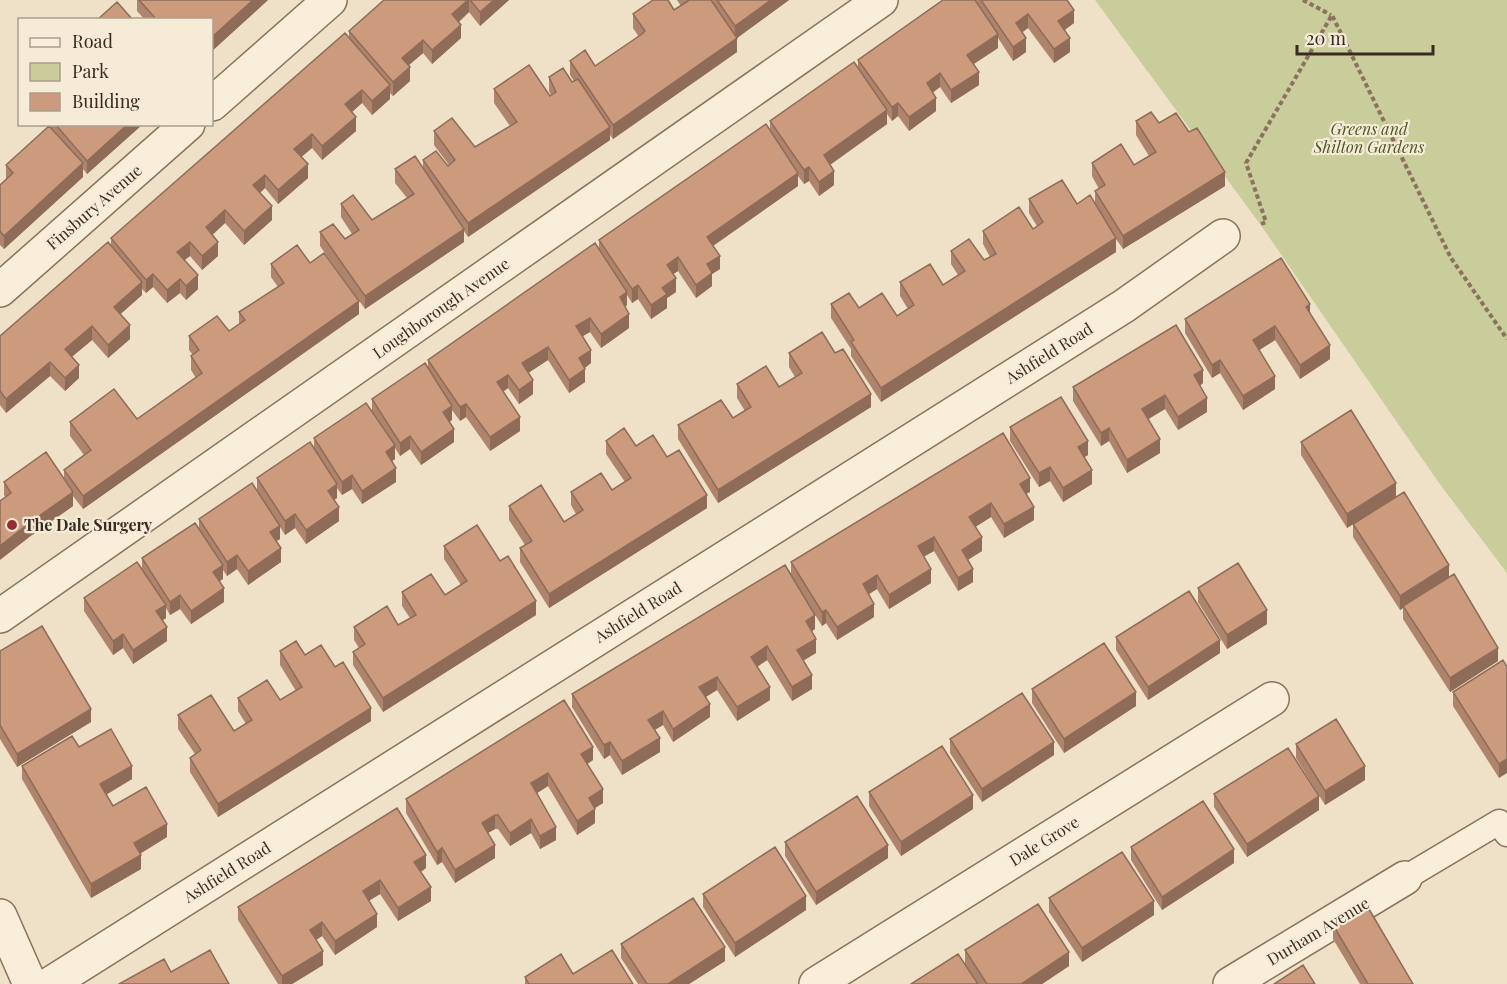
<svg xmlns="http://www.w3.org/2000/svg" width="1507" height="984" viewBox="0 0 1507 984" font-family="'Playfair Display',serif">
<rect width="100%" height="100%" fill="#eee1c7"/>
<path fill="#c9cc9b" d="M1095,0h412v573l-68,-90 -179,-259z"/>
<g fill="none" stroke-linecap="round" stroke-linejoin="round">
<g stroke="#8a725c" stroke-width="27">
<path id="service" d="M1405,878l94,-56 8,12"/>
</g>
<g stroke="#8a725c" stroke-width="36">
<path id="minor" d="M212,104l118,-104
M0,290l188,-166
M0,616l881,-616
M50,984l1074,-678 99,-70
M816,984l456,-285
M1230,984l175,-106"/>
</g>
<g stroke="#8a725c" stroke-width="36">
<path id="tertiary" d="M0,916l30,68"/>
</g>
<path stroke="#8a725c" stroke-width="4" stroke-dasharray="4.5 3" stroke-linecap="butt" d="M1303,0l28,15
M1261,224l5,-2 -20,-59 86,-148 119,243 56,81"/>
<use href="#service" stroke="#f9eeda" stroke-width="24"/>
<use href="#minor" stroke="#f9eeda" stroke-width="33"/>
<use href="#tertiary" stroke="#f9eeda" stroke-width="33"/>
</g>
<path fill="#af846c" d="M137,0h131l-56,51v-31h-67l-8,-9z
M384,0h125l-29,26 -11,-14 -10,10 2,16 -29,26 -9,-11 -14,12 1,16 -17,15 -3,-3v6l-18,16 -10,-12 -10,9 4,19 -34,29 -10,-12 -11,9 7,21 -30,26 -13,-16 -5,5 12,27 -28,25 -19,-22 -13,12 6,21 -16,14 -12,-14 -6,4 14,29 -12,11 -6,-7 -13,10 -14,-16 -7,6 -4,-4v6l-22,19 10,25 -22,19 -16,-18 -20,17 7,21 -14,13 -15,-15 -44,37 -6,-8v-69l111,-91v-7l238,-200v-7z
M677,0h112l-52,38v14l-124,87 -3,-4v5l-142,97 -4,-6v11l-99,67 -45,-63v-14l25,7 7,-5 -11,-17v-13l31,16 35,-22 -12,-15v-14h28v-9l25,6 1,-1 -15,-20v-14l41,16 35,-21 -16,-23v-14l56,7 1,-1 -2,-4v-14l23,5 2,-1 -4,-6v-14l25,5 44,-29 -6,-9v-14l41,-4 7,-4z
M943,0h124l7,23 -9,7 5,22 -16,11 -26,-35 -6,4 4,20 -13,9 -15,-23v10l-24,16 5,21 -28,18 -11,-16 -7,5 3,19 -27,20 -11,-15 -6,5 -5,-7v10l-57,41 4,20 -15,11 -10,-15 -5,3 -6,-8v10l-85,60 7,23 -8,5v12l-16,12 -18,-27 -5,3 3,18 -9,6v10l-16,11 -13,-20 -6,4 -5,-8v10l-2,2 4,21 -28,20 -11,-16 -7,4 8,27 -6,5v14l-16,11 -21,-33 -20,13 5,21 -14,10 -11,-16 -5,4 17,39 -30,20 -24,-34 -6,4 -8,-11v10l-3,2 5,20 -33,23 -11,-16 -10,7 -5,-8v11l-3,2 4,21 -34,22 -10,-15 -10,6 -5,-7v10l-3,2 5,21 -33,23 -11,-16 -10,7 -5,-8v12l-4,2 5,21 -33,23 -11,-16 -10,7 -4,-6v9l-3,2 4,21 -33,22 -11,-15 -10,6 -4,-7v10l-4,2 5,21 -34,23 -10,-16 -10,7 -29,-44v-13l58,-29v-11l57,-29v-10l58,-28v-13l57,-30v-10l58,-27v-12l56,-31v-8l171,-111v-9l171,-109v-10l88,-53v-8z
M1136,121l23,2 66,63 -102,63 -7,-10v13l-235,150 -30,-46v-7l-20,-31v-14l28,4 38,8 11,-7 -8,-13v-14l43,3 15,-10 -7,-11v-13l33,9 6,-3 -7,-13v-13l50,-2 4,-3 -8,-13v-14l48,5h18v-13l4,-2 -7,-13v-13l42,2 15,-9 -13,-21z
M47,124h96l-56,50 -4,-5v8l-79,72 -4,-4v-60l6,-6v-14l41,-37z
M310,263l49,51 -276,195 -10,-13v10l-41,29 -28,-40v-13l60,-3v-9l20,-15 -14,-19v-14l67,-3 59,-41 -5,-8v-14l2,-1 -4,-5v-14l40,-5 10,-7v-12l39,-25 -7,-10v-13z
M1310,313l20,46 -30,20 -25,-39 -16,10 16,39 -32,21 -23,-37 -8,5 -27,-45v-14z
M789,353h46l36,54 -153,96 -40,-64v-14l55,-7 12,-7 -8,-13v-14l42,3 16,-10 -6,-10z
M1203,383l-3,3 7,26 -29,18 -13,-21 -17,10 12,34 -33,20 -18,-32 -8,5 -28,-45v-14z
M1010,427l78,28 -4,2 8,27 -29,18 -13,-21 -11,6 -29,-46z
M606,441l30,5 31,11 40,51 -158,100 -29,-46v-14l5,-3 -16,-25v-14l55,16 12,-8 -5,-9v-13l41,-2 13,-8 -19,-28z
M1301,442l95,55 53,80 49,84 -48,31 -47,-73v-11l-3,2 -47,-73v-13l-6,4 -46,-73z
M1030,492l-4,2 8,26 -30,18 -13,-21 -16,10 7,24 -14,9 5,22 -15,9 -24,-40 -10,5 7,27 -42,26 -12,-20 -9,5 6,23 -37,23 -11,-17 -4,3 -31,-50v-14z
M444,546l56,15 36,54 -153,97 -30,-47v-13l6,-4 -5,-8v-13l44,-2 12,-7 -8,-12v-14l43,3 16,-10 -17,-26z
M1198,588l69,36 -40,25 -29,-47z
M815,629l-3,2 4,22 -13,8 9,28 -20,12 -25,-41 -10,7 13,33 -33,21 -20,-31 -11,7 4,20 -37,25 -10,-17 -9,5 6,22 -38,23 -12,-20 -6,4 -32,-52v-13z
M1116,637l104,16 -72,47 -32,-50z
M0,651l91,71 -74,45 -17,-28z
M280,651l25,4 30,12 36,54 -153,96 -28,-45v-14l5,-4 -17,-25v-14l56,16 12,-7 -8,-13v-13l42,2 16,-9 -16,-26z
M1503,660l-4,118 -46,-72v-14z
M1032,689l104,17 -72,47 -32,-50z
M950,739l104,16 -72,47 -32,-49z
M1296,744l69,36 -40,25 -29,-47z
M79,747l53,32 -26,16 7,11 54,31 -27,17 1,15 -50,29 -69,-119v-13z
M593,760l-6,4 16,39 -9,5 1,15 -18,12 -29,-49 -11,7 19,47 -16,9 -9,-16 -21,13 -12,-17h-3l-7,4 7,25 -40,25 -13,-21 -5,3 -31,-52v-14z
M869,792l104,17 -72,47 -32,-50z
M1214,794l105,16 -72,47 -33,-50z
M785,842l103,16 -72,47 -31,-49z
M1131,847l103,16 -72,47 -31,-50z
M426,868l-5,4 10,29 -33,20 -18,-27 -11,7 8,26 -42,28 -13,-19 -6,4 7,25 -31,19h-14l-40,-64v-13z
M703,894l103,16 -71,47 -32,-50z
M1049,898l105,17 -72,47 -33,-50z
M1333,925l80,59h-53l-27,-45z
M621,944l104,17 -36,23h-51l-17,-26z
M965,950l104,16 -27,18h-64l-13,-20z
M573,974l60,10h-108v-7z"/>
<path fill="#8f6c58" d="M253,0h15l-56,51v-14z
M468,0h1v12l-17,16v-14z
M494,0h15l-29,26v-14z
M771,0h18l-52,38v14l-124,87v-14l122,-86v-13z
M1074,10v13l-16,11v-13z
M1028,14v14l-12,9v-14z
M461,25v13l-29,26v-14z
M998,34v14l-31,20v-13z
M1026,38v14l-13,9v-14z
M1070,38v14l-16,11v-14z
M423,40v13l-21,18v-13z
M410,67v14l-17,15v-14z
M979,72v13l-28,18v-13z
M940,73v14l-13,10v-14z
M390,85v14l-18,16v-14z
M362,90v13l-17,15v-14z
M936,98v13l-27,20v-14z
M898,103v13l-6,5v-14z
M887,110v14l-63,45v-14z
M356,117v14l-34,29v-14z
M128,124h15l-56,50v-13z
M610,127v13l-142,97v-14z
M312,134v14l-18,15v-14z
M83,163v14l-79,72v-13z
M308,164v14l-30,26v-14z
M809,167v14l-5,3v-14z
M834,171v14l-15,11v-14z
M1225,172v14l-102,63v-13z
M798,173v13l-91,64v-13z
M265,175v13l-12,11v-14z
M272,206v14l-28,25v-14z
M225,210v13l-19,18v-14z
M464,229v13l-99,67v-13z
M1116,238v14l-235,150v-14z
M190,242v14l-13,10v-14z
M218,242v14l-16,14v-14z
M720,256v13l-8,5v12l-16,12v-13l11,-21z
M678,257v14l-11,7v-13z
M153,274v13l-7,6v-13z
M198,275v14l-12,11v-14z
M676,278v14l-9,6v10l-16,11v-14l11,-17z
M180,279v14l-13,10v-13z
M142,282v13l-28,25v-13z
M638,285v14l-6,4v-14z
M627,292v13l-7,6v-14z
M359,301v13l-276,195v-13z
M1310,304v14l-4,-11z
M629,314v14l-28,20v-14z
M590,318v14l-14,8v-14z
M130,325v14l-22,19v-13z
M92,326v14l-27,22v-13z
M1275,326v14l-22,14v-14z
M1330,345v14l-30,20v-14z
M548,347v13l-26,17v-14z
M591,350v13l-12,9v-14z
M1220,360v13l-8,5v-13z
M50,362v14l-44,37v-14z
M79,365v13l-14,13v-13z
M585,369v13l-16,11v-13z
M1203,370v13l-9,6v-14z
M508,375v13l-11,8v-14z
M1275,376v13l-32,21v-14z
M533,380v14l-14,10v-14z
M871,394v13l-153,96v-13z
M1165,395v14l-23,14v-14z
M1207,398v14l-29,18v-13z
M466,404v13l-6,4v-14z
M452,406v14l-9,6v-14z
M520,417v14l-30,20v-14z
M1109,428v13l-8,5v-13z
M454,429v13l-33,23v-13z
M410,436v13l-10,7v-13z
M1160,439v14l-33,20v-13z
M1088,441v14l-10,6v-14z
M395,445v14l-9,6v-13z
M1050,467v14l-11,6v-14z
M396,468v14l-34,22v-13z
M1092,470v14l-29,18v-14z
M352,475v14l-10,6v-13z
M1030,478v14l-10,5v-13z
M1396,483v14l-49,31v-14z
M337,484v14l-9,6v-13z
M73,492v14l-41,29 -32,25v-14l32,-25z
M707,495v13l-158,100v-14z
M991,503v14l-22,14v-14z
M339,507v14l-33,23v-14z
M1034,507v13l-30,18v-14z
M295,514v14l-10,7v-14z
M280,526v13l-10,6v-13z
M934,537v14l-16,9v-14z
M982,537v14l-20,12v-13z
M281,548v14l-33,23v-14z
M237,555v14l-10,7v-14z
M223,565v14l-10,6v-13z
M1449,565v14l-46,27v2l-3,2v-14z
M931,569v14l-42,26v-14z
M973,569v13l-15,9v-13z
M877,575v14l-14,9v-14z
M224,588v14l-33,22v-13z
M180,595v14l-10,6v-13z
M536,601v14l-153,97v-14z
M874,604v13l-37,23v-13z
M166,605v13l-10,7v-14z
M826,610v13l-4,3v-14z
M1267,610v14l-40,25v-14z
M815,615v14l-9,6v-14z
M167,627v14l-34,23v-14z
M123,634v14l-10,7v-14z
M816,639v14l-19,11v-14z
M1220,640v13l-72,47v-13z
M767,646v14l-16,11v-14z
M1498,648v13l-48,31v-14z
M812,675v14l-20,12v-14z
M717,677v13l-18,11v-14z
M770,687v13l-33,21v-14z
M1136,692v14l-72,47v-14z
M710,704v13l-37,25v-13z
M371,708v13l-153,96v-13z
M91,709v13l-74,45v-13z
M663,711v14l-15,9v-14z
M660,738v14l-38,23v-14z
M610,742v13l-6,4v-14z
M1054,742v13l-72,47v-13z
M593,747v13l-12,8v-14z
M1507,759v14l-8,5v-14z
M132,766v13l-32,19v-14z
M1365,766v14l-40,25v-14z
M548,773v13l-17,11v-14z
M603,789v14l-14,9v-14z
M973,795v14l-72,47v-14z
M1319,796v14l-72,47v-13z
M595,809v14l-18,12v-14z
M495,815v14l-13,7v-13z
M531,819v14l-21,13v-13z
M167,824v13l-33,20v-14z
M556,827v13l-16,9v-13z
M495,845v13l-40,25v-13z
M888,845v13l-72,47v-13z
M442,848v14l-5,3v-13z
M1234,849v14l-72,47v-13z
M141,855v14l-50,29v-14z
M426,855v13l-12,8v-14z
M380,880v14l-17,10v-13z
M431,887v14l-33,20v-13z
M806,896v14l-71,47v-14z
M1154,901v14l-72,47v-14z
M377,914v13l-42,28v-14z
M322,922v14l-12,8v-14z
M725,947v14l-36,23h-21z
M323,951v14l-31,19h-10v-8z
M1069,952v14l-27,18h-21z"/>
<path fill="#cc9a7d" stroke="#8f6c58" stroke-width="1.5" d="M139,0h114l-41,37v-17h-55z
M384,0h84l-16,14 9,11 -29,25 -9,-10 -21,18 8,9 -17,15 -44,-51z
M470,0h24l-14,12z
M653,0h15l6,10 14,-9 -1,-1h24l26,38 -124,87 -43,-64 15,-11 10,16 47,-32 3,-3 -12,-17z
M717,0h54l-36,26z
M943,0h32l23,34 -31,21 12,17 -28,18 -11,-17 -13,10 9,15 -27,19 -11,-14 -6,4 -34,-47z
M981,0h86l7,10 -16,11 12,17 -16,11 -26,-35 -12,9 10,15 -13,9z
M117,2l16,18h-36z
M345,33l45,52 -18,16 -10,-11 -17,14 11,13 -34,29 -10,-12 -18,15 14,15 -30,26 -13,-15 -12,10 19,21 -28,25 -19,-21 -19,17 12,15 -16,14 -12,-14 -13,10 21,23 -12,11 -6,-7 -13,11 -14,-16 -7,6 -35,-42z
M854,62l33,48 -63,45 10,16 -15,11 -10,-15 -5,3 -34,-49z
M529,65l21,31 6,-4 -7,-15 14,-9 9,14 6,-3 32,48 -142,96 -45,-63 13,-9 12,15 7,-6 -21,-29 18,-13 23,29 42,-25 -23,-33z
M1151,112l8,11 17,-10 13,19 8,-4 28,44 -102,64 -28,-45 10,-6 -13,-22 29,-19 13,21 22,-13 -20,-31z
M55,124h73l-41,37z
M766,124l32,49 -91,64 13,19 -13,8 5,9 -16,12 -18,-28 -11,8 9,13 -14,10 5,6 -16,11 -13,-20 -6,4 -33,-49z
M49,126l34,37 -79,73 -4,-5v-46l13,-12 -7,-8z
M415,156l49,73 -99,67 -45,-64 13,-8 12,15 14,-9 -18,-26 12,-9 19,25 42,-26 -19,-25z
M1062,180l15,24 13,-9 26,43 -235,150 -30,-46 3,-2 -23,-36 18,-11 10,15 23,-15 15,23 17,-11 -14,-23 30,-18 13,21 22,-14 -14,-20 18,-12 15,21 12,-6 -13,-23 36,-24 14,22 10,-7 -14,-23z
M108,242l34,40 -28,25 16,18 -22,20 -16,-19 -27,23 14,16 -14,13 -15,-16 -44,37 -6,-8v-55z
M595,243l32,49 -7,5 9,17 -28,20 -11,-16 -14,8 15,24 -12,8 6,11 -16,11 -21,-33 -26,16 11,17 -14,10 -11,-15 -11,7 23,35 -30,20 -24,-33 -6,3 -32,-47z
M297,245l13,18 14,-10 35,48 -276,195 -19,-26 27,-20 -21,-28 44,-33 23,30 65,-46 -11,-17 8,-6 -10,-14 28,-20 12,15 16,-11 -6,-8 45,-29 -13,-19z
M1281,258l29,46 -4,3 24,38 -30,20 -25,-39 -22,14 22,36 -32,20 -23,-36 -8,5 -27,-46z
M1176,325l27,45 -9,5 13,23 -29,19 -13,-22 -23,14 18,30 -33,21 -18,-32 -8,5 -28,-46z
M822,332l13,21 8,-4 28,45 -153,96 -40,-65 43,-25 12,18 18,-11 -14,-23 29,-18 13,21 23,-14 -13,-20z
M425,363l27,43 -9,6 11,17 -33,23 -11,-16 -10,7 -28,-44z
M1061,397l27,44 -10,6 14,23 -29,18 -13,-21 -11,6 -29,-46z
M366,403l29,42 -9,7 10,16 -34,23 -10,-16 -10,7 -28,-44z
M1351,410l45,73 -49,31 -46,-72z
M624,428l12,18 17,-11 14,22 12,-7 28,45 -158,99 -29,-46 12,-7 -23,-35 32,-21 23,37 19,-12 -12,-18 30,-19 11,17 19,-12 -25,-37z
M1003,433l27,45 -10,6 14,23 -30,17 -13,-21 -22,14 13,20 -20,13 11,19 -15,9 -24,-41 -16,9 13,23 -42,26 -12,-20 -14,9 11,20 -37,23 -11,-17 -4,2 -31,-50z
M310,442l27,42 -9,7 11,16 -33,23 -11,-16 -10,7 -28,-43z
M46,452l27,40 -41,29 -32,25v-45l11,-8 -7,-11z
M252,483l28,43 -10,6 11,16 -33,23 -11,-16 -10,7 -28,-43z
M1404,492l45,73 -49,31 -47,-72z
M195,523l28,42 -10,7 11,16 -33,23 -11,-16 -10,7 -28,-44z
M477,525l23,36 8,-5 28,45 -153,97 -30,-46 12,-8 -11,-17 33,-21 11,19 18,-10 -14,-23 29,-18 14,21 22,-14 -23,-35z
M137,562l29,43 -10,6 11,16 -34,23 -10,-16 -10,7 -29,-43z
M1238,563l29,47 -40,25 -29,-47z
M785,565l30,50 -9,6 10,18 -19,11 15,25 -20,12 -25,-41 -16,11 19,30 -33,20 -20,-30 -18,10 11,17 -37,25 -10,-18 -15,9 12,18 -38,23 -12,-19 -6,3 -32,-51z
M1454,574l44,74 -48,30 -47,-72z
M1189,591l31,49 -72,47 -32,-50z
M42,626l49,83 -74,45 -17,-29v-74z
M296,641l9,14 16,-10 14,22 8,-5 28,46 -153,96 -28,-46 11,-8 -23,-35 33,-20 23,36 18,-11 -14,-22 29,-18 13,20 22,-13 -22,-36z
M1104,643l32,49 -72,47 -32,-50z
M1503,660l4,7v92l-8,5 -46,-72z
M1022,693l32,49 -72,47 -32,-50z
M564,700l29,47 -12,7 22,35 -14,9 6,11 -18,12 -29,-48 -17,10 25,44 -16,9 -9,-17 -21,14 -12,-18h-3l-13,8 13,22 -40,25 -13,-22 -5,4 -31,-53z
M1336,719l29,47 -40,25 -29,-47z
M111,729l21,37 -32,18 13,22 33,-19 21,37 -33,19 7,12 -50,29 -69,-118 50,-30 7,11z
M942,746l31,49 -72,47 -32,-50z
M1288,748l31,48 -72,48 -33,-50z
M857,796l31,49 -72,47 -31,-50z
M1203,801l31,48 -72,48 -31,-50z
M397,808l29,47 -12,7 17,25 -33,21 -18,-28 -17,11 14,23 -42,27 -13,-19 -12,8 13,21 -41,25 -44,-69z
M775,847l31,49 -71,47 -32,-49z
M1122,852l32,49 -72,47 -33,-50z
M693,898l32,49 -57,37h-21l-26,-40z
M1038,904l31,48 -48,32h-34l-22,-34z
M1366,904l47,80h-45l-35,-59z
M210,950l19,34h-110l45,-25 7,13z
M612,950l21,34h-104l-4,-7 36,-23 12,20z
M958,954l20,30h-67z
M1303,965l12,19h-41z"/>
<circle fill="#982d32" stroke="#f5ebd6" stroke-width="2" cx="12" cy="525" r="6"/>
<g text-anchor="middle" stroke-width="4.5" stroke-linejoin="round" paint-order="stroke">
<g font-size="16" font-style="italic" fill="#4c5627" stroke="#f5ebd6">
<text x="1369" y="135">Greens and<tspan x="1369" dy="18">Shilton Gardens</tspan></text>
</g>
<g font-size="16" fill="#3a2b20" stroke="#f5ebd6">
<text transform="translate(94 207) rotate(-41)" y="6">Finsbury Avenue</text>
<text transform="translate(441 308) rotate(-35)" y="6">Loughborough Avenue</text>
<text transform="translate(1049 353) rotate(-32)" y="6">Ashfield Road</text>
<text transform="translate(638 612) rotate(-32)" y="6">Ashfield Road</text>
<text transform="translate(1044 841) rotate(-32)" y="6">Dale Grove</text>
<text transform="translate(227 872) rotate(-32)" y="6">Ashfield Road</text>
<text transform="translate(1318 931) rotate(-31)" y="6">Durham Avenue</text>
</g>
<g font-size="16" font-weight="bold" fill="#3a2b20" stroke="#f5ebd6" text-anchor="start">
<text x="24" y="531">The Dale Surgery</text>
</g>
</g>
<rect x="18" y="18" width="195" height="108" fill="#f5ebd6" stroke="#aa9e8d" stroke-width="1.5"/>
<rect x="30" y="38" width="30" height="9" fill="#f9eeda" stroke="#aa9e8d" stroke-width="1.5"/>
<text x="72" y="48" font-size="18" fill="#3a2b20">Road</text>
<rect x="30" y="63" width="30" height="18" fill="#c9cc9b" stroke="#aa9e8d" stroke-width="1.5"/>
<text x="72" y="78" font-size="18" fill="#3a2b20">Park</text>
<rect x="30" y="93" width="30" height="18" fill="#cc9a7d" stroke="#aa9e8d" stroke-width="1.5"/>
<text x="72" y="108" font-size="18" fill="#3a2b20">Building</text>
<path d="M1297 45v9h136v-9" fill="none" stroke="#3a2b20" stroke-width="3"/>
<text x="1306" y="45" font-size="18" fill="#3a2b20" stroke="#f5ebd6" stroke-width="4.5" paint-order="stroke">20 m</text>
</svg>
